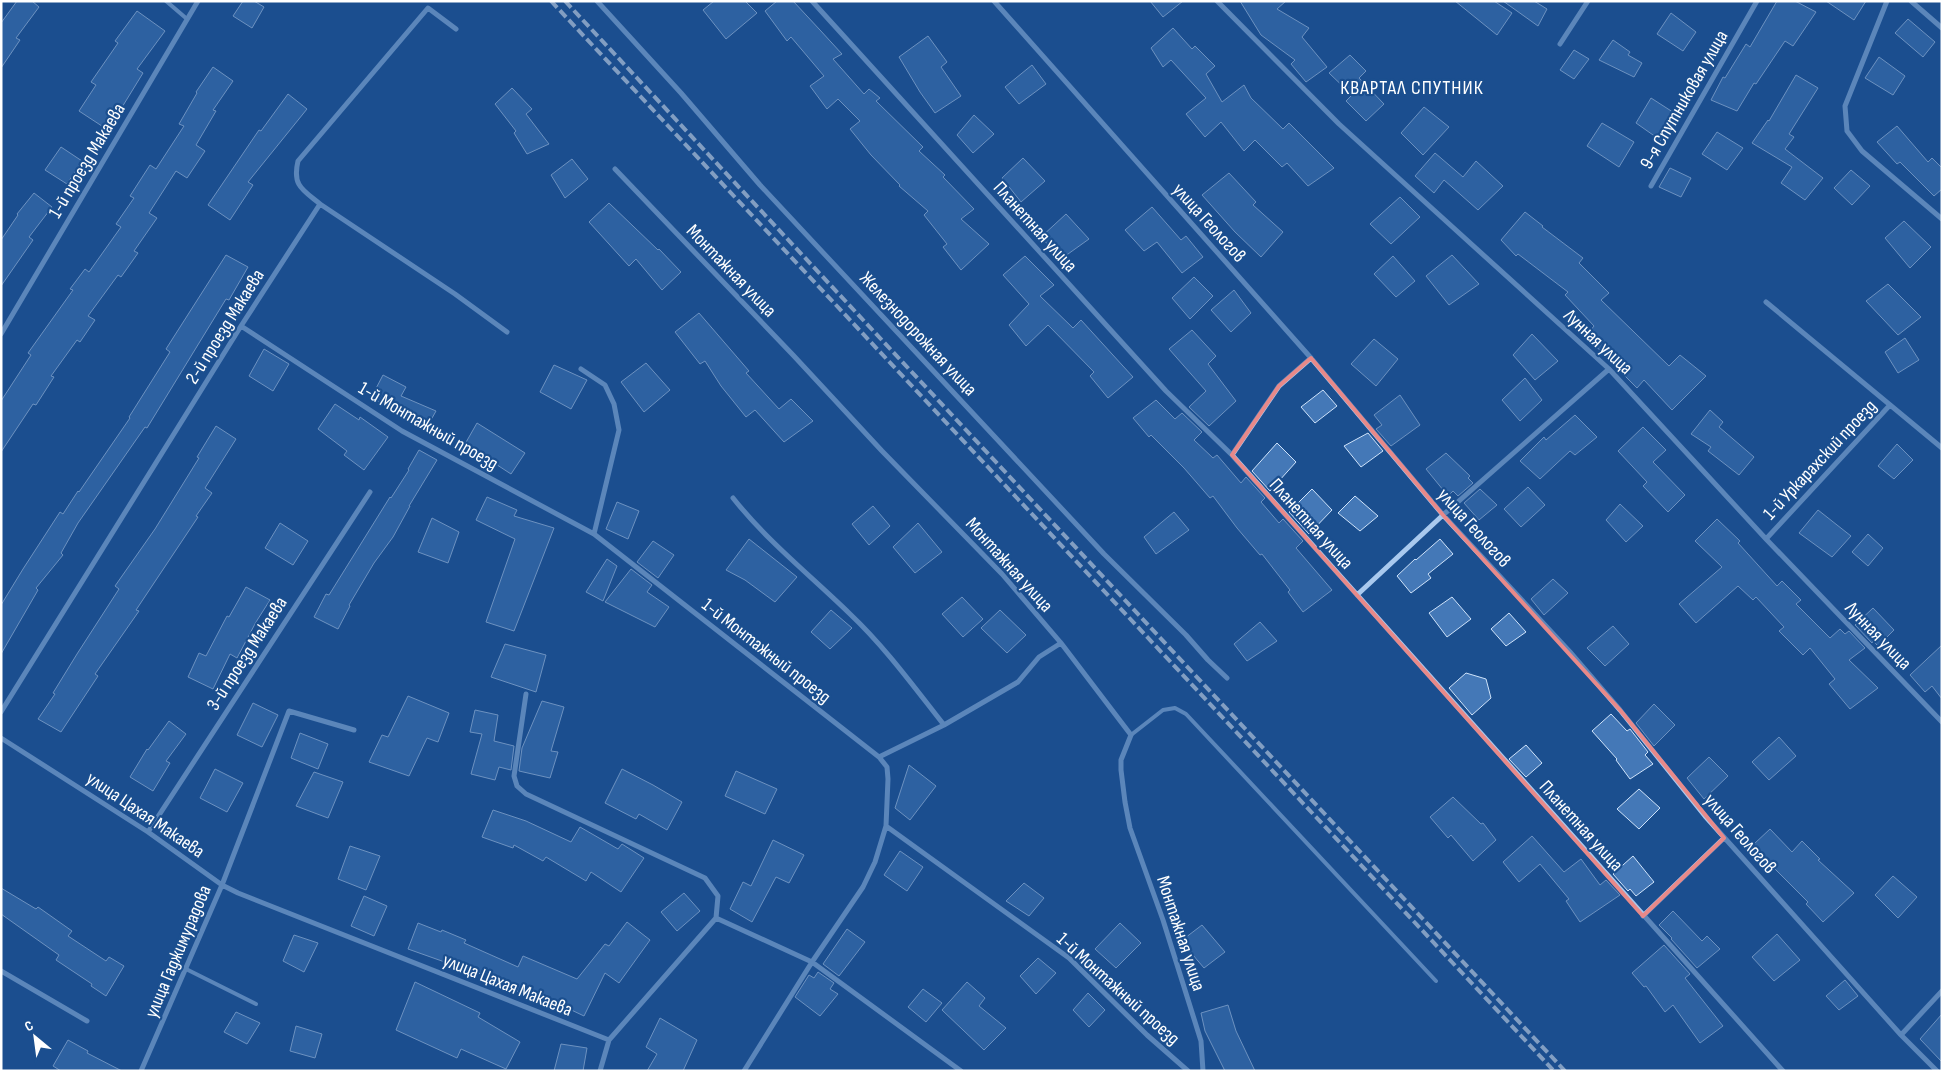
<svg xmlns="http://www.w3.org/2000/svg" width="1943" height="1072" viewBox="0 0 1943 1072" font-family="'Sofia Sans Condensed',sans-serif">
<rect width="100%" height="100%" fill="#1b4f8f"/>
<path fill="#4478b7" stroke="#cfe3fa" d="M17,1h15l7,6 -23,31 4,2 -19,28v-45z
M243,1h11l10,6 -12,21 -19,-12z
M714,1h31l12,12 -31,26 -23,-29z
M777,1h16l27,29 22,24 -9,5 31,35 5,-5 11,9 -4,3 47,46 -4,4 26,24 -2,2 31,32 -13,10 28,25 -28,26 -18,-23 4,-3 -23,-29 4,-4 -29,-25 1,-1 -29,-30 -21,-26 10,-8 -22,-22 -11,10 -17,-23 14,-10 -33,-39 -4,4 -22,-30z
M1150,1h33l-20,16z
M1240,1h46l-9,8 32,19 -7,9 25,30 -21,15 -15,-18 4,-4 -34,-25z
M1455,1h39l18,12 -15,22z
M1503,1h31l13,8 -9,17z
M1777,1h18l21,11 -23,34 -8,-5 -29,43 -2,-1 -17,28 -26,-11 12,-23 2,1 21,-34 4,3z
M1826,1h40l-12,19z
M137,11l28,20 -28,38 6,4 -35,57 -29,-19 17,-26 -5,-3 27,-39 -3,-2z
M1671,13l25,19 -13,19 -26,-17z
M1908,19l27,23 -12,15 -28,-24z
M1173,28l19,21 3,-3 20,20 -9,8 16,28 22,-17 7,13 32,31 6,-6 45,45 -26,18 -21,-23 -5,4 -27,-27 -11,11 -23,-29 -16,15 -19,-23 20,-16 -35,-38 -8,7 -12,-19z
M928,36l19,26 -6,5 20,29 -26,17 -15,-21 -21,-35z
M1613,40l17,12 -2,3 14,8 -8,14 -35,-17z
M1574,50l15,9 -15,20 -14,-9z
M1350,55l16,16 -7,7 25,26 -18,17 -20,-20 6,-6 -23,-22z
M1879,57l26,19 -12,19 -28,-17z
M1032,65l14,19 -27,20 -14,-17z
M213,67l20,14 -20,29 3,1 -20,34 9,6 -18,27 -11,-7 -27,42 8,5 -23,33 4,2 -17,24 -3,-2 -30,41 7,4 -15,22 -3,-2 -26,36 3,1 -18,28 -3,-1 -32,48v-51l30,-46 -3,-2 45,-63 -3,-1 15,-20 4,3 32,-45 -5,-3 18,-26 -4,-2 20,-31 6,4 28,-43 -5,-2 18,-31 -1,-1z
M1796,75l22,13 -29,46 5,3 -9,12 38,29 -18,22 -24,-17 11,-16 -40,-24 16,-23 1,1z
M512,88l20,21 -6,5 23,30 -22,10 -13,-21 2,-2 -21,-27z
M288,94l19,15 -59,73 5,3 -23,35 -22,-15 51,-75 2,1z
M1651,98l28,18 -16,26 -27,-19z
M1424,107l25,20 -26,28 -22,-22z
M974,115l20,19 -21,19 -16,-18z
M1602,123l32,19 -15,25 -32,-21z
M1897,126l31,36 4,-4 10,10v21l-8,7 -34,-34 -3,2 -20,-22z
M1717,132l26,16 -16,22 -25,-16z
M61,147l21,14 -15,23 -22,-14z
M1435,153l28,24 13,-16 27,25 -25,24 -34,-30 -10,13 -19,-17z
M1023,158l22,23 -24,21 -19,-24z
M572,159l16,20 -23,19 -14,-23z
M1670,168l21,10 -10,19 -22,-10z
M1851,170l19,16 -18,19 -18,-17z
M1229,173l27,29 -3,3 30,27 -22,25 -26,-25 -33,-37z
M34,193l18,14 -23,30 4,3 -32,46v-46l17,-25 -1,-1z
M1400,197l20,20 -29,27 -21,-20z
M609,203l49,47 1,-1 22,23 -19,18 -26,-31 -7,7 -40,-44z
M1152,207l29,33 5,-4 17,21 -21,16 -25,-31 -13,9 -19,-21z
M1525,212l18,14 -1,1 41,31 -4,5 30,30 -8,7 68,66 11,-11 26,21 -34,34 -28,-30 -7,8 -21,-21 2,-1 -33,-29 9,-11 -29,-31 3,-3 -50,-38 -2,2 -15,-16z
M1066,214l23,25 -28,20 -20,-22z
M1904,221l27,26 -21,21 -25,-30z
M226,255l22,12 -19,33 -3,-1 -79,129 -2,-1 -67,96 -17,30 2,2 -27,33 2,2 -37,64v-49l22,-36 37,-57 3,2 15,-23 1,1 51,-74 -1,-1 41,-65 -4,-3z
M1452,255l27,29 -30,21 -23,-29z
M1025,256l29,29 -14,11 33,32 8,-8 52,57 -25,21 -18,-22 4,-4 -46,-47 -22,21 -17,-21 20,-21 -26,-29z
M1393,256l22,25 -19,16 -22,-23z
M1194,277l19,19 -23,23 -18,-21z
M1888,284l33,33 -23,18 -32,-34z
M1234,290l17,23 -20,19 -20,-22z
M699,313l50,58 -3,2 33,36 12,-10 22,22 -29,21 -29,-32 -9,7 -25,-31 -16,-25 -5,3 -25,-32z
M1192,330l24,26 -8,8 28,37 -27,25 -20,-19 17,-16 -37,-42z
M1532,334l26,27 -23,19 -22,-25z
M1905,338l14,22 -21,13 -13,-21z
M1374,339l24,20 -22,27 -25,-22z
M264,349l25,15 -16,27 -24,-15z
M646,363l24,27 -26,22 -23,-30z
M554,365l33,15 -16,29 -31,-17z
M383,375l23,12 -5,9 35,15 -10,18 -23,-12 2,-2 -34,-17z
M1525,378l17,22 -22,21 -18,-21z
M1323,390l14,16 -22,17 -14,-16z
M1400,395l20,30 -29,21 -15,-17 6,-4 -8,-10z
M1156,400l19,19 7,-6 20,19 -8,8 19,18 4,-3 24,28 5,-6 19,21 -4,4 18,21 4,-4 20,22 -7,7 36,42 -29,22 -15,-20 2,-2 -28,-36 -2,1 -23,-27 -24,-32 -3,2 -26,-30 -33,-33 -2,2 -16,-19z
M335,404l24,16 1,-3 28,20 -24,33 -20,-15 3,-4 -29,-22z
M1710,410l13,12 -4,5 35,30 -15,18 -31,-24 3,-4 -20,-13z
M1575,415l22,22 -22,18 -5,-4 -30,28 -20,-18 24,-24 2,3z
M477,423l48,30 -14,21 -46,-30z
M216,426l20,13 -31,49 7,5 -16,23 2,1 -62,93 3,1 -44,63 3,2 -37,56 -23,-13 17,-25 -2,-1 24,-39 42,-65 -4,-3 40,-57 44,-71 -2,-1z
M1643,427l23,23 -13,12 32,33 -17,17 -25,-26 4,-4 -29,-31z
M1368,433l15,18 -22,16 -17,-21z
M1277,443l19,19 -26,29 -18,-20z
M1897,444l16,16 -19,19 -16,-13z
M419,450l18,10 -28,46h1l-17,31 -19,26 -25,42 1,1 -12,23 -24,-12 12,-23 3,1 61,-98 1,1 18,-28 -1,-1z
M1446,453l24,23 -2,2 5,5 -15,13 -5,-5 -5,5 -22,-27z
M1528,487l17,18 -24,22 -17,-18z
M1312,489l20,21 -23,24 -20,-22z
M1480,489l17,16 -18,15 -15,-17z
M1355,496l23,20 -18,15 -22,-18z
M487,497l30,13 -3,6 40,12 -40,103 -28,-9 29,-83 -39,-19z
M617,502l22,9 -11,28 -22,-10z
M1620,504l23,22 -17,16 -20,-22z
M873,506l17,20 -21,19 -17,-21z
M1818,510l33,26 -19,21 -33,-24z
M1174,512l15,18 -33,24 -12,-17z
M432,518l27,14 -11,31 -30,-11z
M1717,519l23,22 -2,2 39,43 5,-5 19,19 -5,4 34,34 10,-9 5,5 4,-3 16,17 -16,12 29,28 -28,21 -21,-25 6,-5 -25,-31 -7,7 -24,-24 5,-4 -28,-30 -3,3 -15,-14 -42,37 -17,-19 43,-37 -27,-26z
M280,523l28,18 -15,24 -28,-17z
M918,523l24,29 -27,21 -22,-26z
M1868,534l15,14 -15,18 -16,-14z
M749,539l48,38 -22,25 -30,-22 -19,-10z
M1440,539l13,15 -25,20 3,4 -20,15 -14,-17 18,-17 1,1z
M653,541l21,14 -16,23 -21,-16z
M607,559l10,7 -14,35 -17,-9z
M631,569l21,16 -5,7 22,15 -14,20 -50,-25z
M1553,579l15,14 -24,22 -13,-16z
M246,587l24,13 -14,22 -19,36 -7,-4 -17,35 -25,-12 11,-24 7,3 21,-40 2,1z
M962,597l21,22 -20,18 -21,-23z
M1452,597l19,22 -24,18 -18,-24z
M1873,608l21,22 -16,16 -5,-5 -1,2 -17,-18z
M831,610l21,18 -22,21 -19,-17z
M1000,610l26,25 -19,18 -26,-25z
M1509,613l17,19 -20,14 -15,-17z
M1260,622l17,19 -30,20 -13,-17z
M1613,626l16,18 -24,22 -18,-18z
M505,644l41,11 -10,37 -45,-15z
M1942,645v54l-10,-13 -7,6 -15,-17z
M1466,673l20,6 5,19 -19,17 -23,-27z
M408,696l41,17 -11,29 -11,-4 -18,38 -40,-14 13,-27 6,2z
M542,701l22,6 -13,44 7,1 -8,26 -31,-7 3,-23z
M253,703l25,12 -16,32 -25,-12z
M1654,704l21,21 -21,21 -18,-23z
M475,710l23,5 -4,26 20,5 -3,24 -12,-3 -4,13 -24,-6 11,-40 -12,-2z
M1611,714l16,17 3,-2 18,23 -3,3 8,9 -23,15 -14,-19 1,-1 -25,-28z
M169,721l17,13 -20,27 4,2 -17,28 -23,-14 17,-28 1,1z
M300,733l28,11 -10,25 -27,-11z
M1779,737l17,19 -27,24 -17,-18z
M1526,745l16,18 -16,14 -17,-18z
M1709,757l19,19 -24,23 -17,-21z
M909,765l27,21 -26,34 -15,-12z
M215,769l28,14 -16,29 -27,-14z
M622,769l31,16 29,17 -15,28 -28,-16 -3,5 -31,-16z
M736,771l41,18 -12,25 -40,-18z
M314,772l29,10 -15,36 -32,-12z
M1639,789l21,19 -21,21 -22,-20z
M1453,797l28,27 2,-1 13,17 -23,21 -22,-26 -3,3 -18,-21z
M493,810l33,11 45,21 9,-15 38,22 4,-5 22,14 -23,34 -30,-20 -5,9 -40,-24 -3,4 -29,-16 -1,3 -31,-11z
M1770,829l22,23 10,-11 18,18 -2,1 36,33 -31,29 -17,-18 2,-2 -36,-36 -18,-22z
M1532,836l32,36 17,-13 19,26 6,-5 14,15 -40,27 -14,-21 3,-2 -29,-35 -21,18 -16,-20z
M773,840l31,15 -15,28 -13,-6 -24,45 -22,-13 13,-27 8,4z
M350,846l30,10 -14,34 -28,-11z
M900,851l23,16 -16,24 -23,-16z
M1633,856l21,26 -18,14 -6,-7 -2,2 -15,-17z
M1893,876l24,21 -19,21 -23,-23z
M1024,883l20,15 -15,18 -23,-15z
M1,888l35,21 2,-2 34,24 -4,5 38,25 3,-4 15,9 -18,30 -15,-10 1,-2 -36,-24 3,-5 -58,-41z
M684,893l16,18 -23,20 -16,-19z
M364,896l23,10 -13,30 -23,-10z
M1673,911l29,30 5,-5 13,13 -23,19 -26,-29 1,-1 -13,-13z
M627,922l23,18 -31,43 -14,-10 -21,43 -21,-10 -3,5 -103,-48 -1,3 -48,-17 10,-26 23,9 1,-2 24,10 -2,3 54,24 5,-11 54,23 28,-35 4,2z
M1120,923l21,20 -25,25 -21,-19z
M1202,925l23,27 -21,16 -23,-27z
M847,929l18,13 -26,34 -16,-12z
M1777,934l23,26 -26,21 -22,-24z
M294,935l24,8 -14,29 -21,-11z
M1664,945l26,29 -5,4 38,48 -23,17 -27,-38 -8,7 -19,-26 -2,1 -12,-14z
M1038,958l18,15 -20,21 -16,-18z
M818,972l16,11 -4,6 8,5 -18,22 -25,-19 14,-22 5,3z
M1845,980l13,16 -19,14 -13,-14z
M415,982l65,31 -2,4 42,25 -14,27 -45,-20 -4,9 -61,-28z
M967,982l18,16 -6,8 27,22 -22,22 -42,-40z
M923,989l19,14 -16,19 -18,-15z
M1088,993l17,17 -16,17 -16,-17z
M1228,1005l8,26 19,40h-30l-20,-40 -4,-18z
M236,1012l24,11 -13,21 -23,-12z
M1942,1014v48l-22,-23z
M660,1018l37,22 -14,31h-36l10,-17 -11,-7z
M296,1026l26,8 -7,24 -25,-7z
M68,1040l20,11 -1,2 35,18h-61l-8,-5z
M561,1044l26,4 -4,23h-29z"/>
<g fill="none" stroke-linecap="round" stroke-linejoin="round">
<path stroke="#a9c9ee" stroke-width="4" d="M166,1l21,18
M1131,735l32,-25 12,-2 11,6 250,267
M186,969l70,35"/>
<path stroke="#a9c9ee" stroke-width="5" d="M597,1l84,92 79,92 344,369 82,81 22,25 19,18
M812,1l354,390 66,64 551,616
M994,1l317,357 132,157 127,137 50,58 85,106 196,219 36,36
M1217,1l122,123 270,245 157,170 176,183
M1887,1l-42,105 2,25 15,20 80,68
M1911,1l31,27
M1560,44l28,-43
M615,169l178,186 89,96 120,123 59,69 70,92 -10,25v10l4,32 5,26 33,92 38,121 2,30
M1651,186l106,-185
M320,204l135,90 52,38
M1766,302l176,146
M241,326l161,105 192,103 285,223 8,10 1,12 -2,47 183,132 78,77 41,36
M1,334l197,-333
M581,369l24,16 9,19 5,26 -25,104
M1232,455l47,-69 32,-28
M733,498c35,44 77,77 117,116 35,33 64,73 94,111
M1766,539l124,-134
M1357,595l86,-80 166,-146
M526,694l-12,82 3,10 9,8 179,84 13,18 -2,22
M1,712l240,-386 79,-122c-17,-14 -28,-18 -22,-43l130,-153 28,21
M1,738l147,94 74,53 16,8 371,147 107,-122 96,44 149,109
M879,757l65,-32 74,-43 21,-25 22,-14
M148,832l222,-340
M1643,916l81,-78
M1,971l86,50
M1901,1035l41,-44
M141,1071l81,-186 67,-174 65,19
M600,1071l9,-31
M744,1071l68,-109 51,-75 12,-25 11,-36"/>
<path stroke="#fff" stroke-width="4" stroke-dasharray="9 4" stroke-linecap="butt" d="M551,1l1003,1070
M565,1l1000,1070"/>
</g>
<path d="M0 0H1943V1072H0ZM1311,358l132,157 177,195 104,128 -81,78 -411,-461 47,-69z" fill="#1b4f8f" fill-opacity=".55" fill-rule="evenodd"/>
<path fill="none" stroke="#e88989" stroke-width="4" stroke-linejoin="round" d="M1311,358l132,157 177,195 104,128 -81,78 -411,-461 47,-69z"/>
<g text-anchor="middle" stroke-width="4.5" stroke-linejoin="round" paint-order="stroke">
<g font-size="19" fill="#fff" stroke="#1b4f8f">
<text transform="translate(1683 99) rotate(-60)" y="7">9-я Спутниковая улица</text>
<text transform="translate(86 160) rotate(-59)" y="7">1-й проезд Макаева</text>
<text transform="translate(1210 222) rotate(48)" y="7">улица Геологов</text>
<text transform="translate(1036 226) rotate(48)" y="7">Планетная улица</text>
<text transform="translate(732 270) rotate(46)" y="7">Монтажная улица</text>
<text transform="translate(224 326) rotate(-58)" y="7">2-й проезд Макаева</text>
<text transform="translate(919 333) rotate(47)" y="7">Железнодорожная улица</text>
<text transform="translate(1599 341) rotate(43)" y="7">Лунная улица</text>
<text transform="translate(429 425) rotate(30)" y="7">1-й Монтажный проезд</text>
<text transform="translate(1819 459) rotate(-47)" y="7">1-й Уркарахский проезд</text>
<text transform="translate(1312 523) rotate(48)" y="7">Планетная улица</text>
<text transform="translate(1475 527) rotate(48)" y="7">улица Геологов</text>
<text transform="translate(1010 564) rotate(48)" y="7">Монтажная улица</text>
<text transform="translate(1879 635) rotate(46)" y="7">Лунная улица</text>
<text transform="translate(767 650) rotate(38)" y="7">1-й Монтажный проезд</text>
<text transform="translate(246 653) rotate(-57)" y="7">3-й проезд Макаева</text>
<text transform="translate(146 814) rotate(34)" y="7">улица Цахая Макаева</text>
<text transform="translate(1582 825) rotate(48)" y="7">Планетная улица</text>
<text transform="translate(1741 833) rotate(49)" y="7">улица Геологов</text>
<text transform="translate(1182 933) rotate(72)" y="7">Монтажная улица</text>
<text transform="translate(177 951) rotate(-67)" y="7">улица Гаджимурадова</text>
<text transform="translate(508 984) rotate(22)" y="7">улица Цахая Макаева</text>
<text transform="translate(1119 988) rotate(42)" y="7">1-й Монтажный проезд</text>
</g>
<g font-size="20" letter-spacing="1" fill="#fff" stroke="#1b4f8f">
<text x="1412" y="94">КВАРТАЛ СПУТНИК</text>
</g>
</g>
<rect width="1943" height="1072" fill="none" stroke="#ffffff" stroke-width="5"/>
<g transform="translate(35 1037) rotate(331)" stroke="#1b4f8f" stroke-width="4" paint-order="stroke">
<path d="M0-4L9 19L0 12L-9 19Z" fill="#ffffff"/>
<text y="-8" font-size="14" font-weight="bold" text-anchor="middle" fill="#ffffff">С</text>
</g>
</svg>
